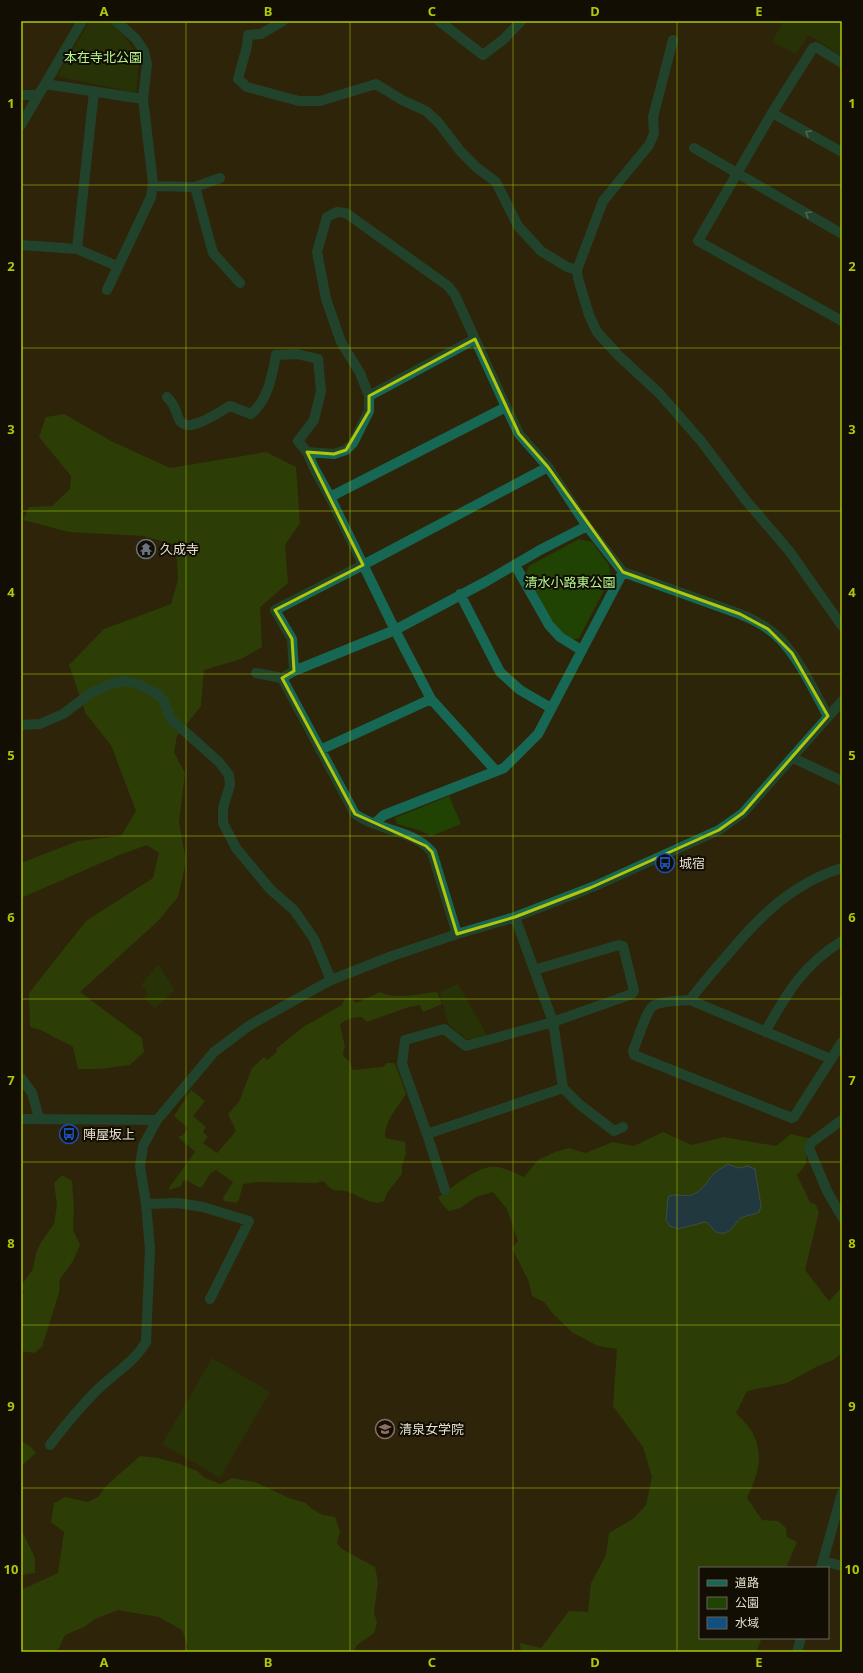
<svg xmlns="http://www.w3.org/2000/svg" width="863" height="1673" viewBox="0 0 863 1673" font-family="'Noto Sans','Noto Sans JP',sans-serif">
<rect width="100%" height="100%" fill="#2d2509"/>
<path fill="#204304" d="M90,21h22l27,35 -3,37 -79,-17z
M785,21h57v35l-34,-21 -12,19 -24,-12 10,-19z
M579,539l13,3 17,23 2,12 -32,61 -8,2c-22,-16 -33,-44 -45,-67l3,-7z
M449,796l12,28 -30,12 -12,-6 -22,-6 -2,-6z
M158,964l17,26 -20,18 -11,-10 3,-6 -6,-7z
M458,984l29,51 -14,5 -6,-1 -18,-14 -10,-33z
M212,1358l58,34 -50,86 -58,-34z"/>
<path fill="#2b5b00" d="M64,414l47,27 59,27 96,-16 30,15 4,56 -15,22 3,38 -28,24 2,40 -21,12 -37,11 -3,36 -24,30 -3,16 11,21 -6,49 7,39 -8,36 -20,24 -78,71 62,46 2,14 -14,13 -30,4h-22l-5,-22 -32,-17 -11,-3 -1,-34 57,-72 67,-43 6,-25 -12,-8 -30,11 -96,42v-35l57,-22 43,-5 15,-25 -25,-66 -25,-31 -17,-49 35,-36 67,-25 7,-24 -2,-35 -33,-9 -74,-4 -46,-12 6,-13 23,-1 18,-17 1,-13 -32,-39 7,-20z
M380,992c19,8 36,2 57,0l5,12 -19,8 -3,-7 -11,2 -42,15 -5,-5c-8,0 -17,2 -22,8l5,22 -2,6 1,4 5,4 4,9 30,-3 4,-4h7l2,3 10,28c-8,13 -22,28 -21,44l20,4 1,11 -4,13v8l-15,19 -3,8c-13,6 -26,-7 -39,-10 -3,-1 -9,0 -12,-1 -4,-2 -7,-7 -10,-9l-7,2 -59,-1 -14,2 -4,16 -3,3 -12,-2 -1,-3 10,-16 -17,-12 -6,4 -8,13h-4l-12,-7 -3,1 -2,5 -12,4v-2l26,-36 -16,-14v-2h3l6,-8 -14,-12 17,-26 14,11 -12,15 13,11 -3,5 5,5 -5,6 14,10 19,-22 -8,-17 11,-12 13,-34 12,-11 3,3 10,-8 -1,-3 27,-22 39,-22 3,-7h6l5,5z
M663,1132l29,13 32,-8 52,9 15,-12 17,4 -2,26 -9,11 13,27 6,3 3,7 -14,58 24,31 13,-14v66l-9,7 -17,7 -29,16 -40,8 -11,22c5,6 11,11 15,17 14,24 7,45 -4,68l15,22 16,1 8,7 1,9 10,5 -11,26h-86v70h62l-6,14h-235l-1,-9 21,5 28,-37 19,1 3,-29 15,-28 3,-22 25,-15 12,-13 6,-28 -9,-30 -30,-41 4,-57 -19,-3 -25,-13 -19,-18 -10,-13 -12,-6 -3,-14 -17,-34 6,-7 -11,-32 -14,-17 -17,5 -16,11 -11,3 -7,-7 -4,-7c14,-9 36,-28 52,-30 11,-2 24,6 34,10l14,-17 17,-8 14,-4 16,5 28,-11 21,4z
M62,1175l10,6 2,28 -1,21 7,15 -7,16 -13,18 -1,14 -17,54 -8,6 -13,-2v-55l3,-4 -3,-3v-3l12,-17 3,-16 5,-11 13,-18 3,-19 -3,-22z
M21,1441l9,5 6,7 -15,13z
M140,1456l18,2 22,6 17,7 8,7 16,6 11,-6 23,4 34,16 17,5 6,6 11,6 12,2 5,14 -3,12 5,6 33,18 3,15 -4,30 3,11 -3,10 -17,12 -3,7h-169l3,-6 -6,-16 -23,-13 -41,-7 -23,9 -11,8 -19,8 -6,13 -5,4h-33v-62l37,-17 6,-41 -13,-10 3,-19 11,-6 23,5 10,-5 9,-12z
M21,1529l14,29v15l-14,2z"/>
<path fill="#125080" stroke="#517b98" d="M728,1164l10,4 10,-2 7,3 6,37 -2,6c-5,3 -13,3 -18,6 -8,6 -10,17 -22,15 -7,-1 -7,-9 -14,-11l-27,7 -8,-3 -4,-6 2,-21 1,-3c9,-3 18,2 25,-2 8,-4 12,-10 16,-16 4,-6 12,-10 18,-14z"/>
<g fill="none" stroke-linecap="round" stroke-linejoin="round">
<path stroke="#166854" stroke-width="10" d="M283,21l-22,13 -13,1 -1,11 -9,33 9,8 52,14h21l56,-17 26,16 24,11 12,11 23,30 15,15 20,15 22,44 23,25 26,16 10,3 1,8 11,37 8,17 22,24 40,37 42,48 43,57 46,54 52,74
M439,21l44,34 21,-16 17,-18
M842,63l-26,-16 -3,1 -41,65 -74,128 144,80
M45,84l98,15
M21,95h17
M772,113l70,39
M21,125l61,-104
M694,148l148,86
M153,186l42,1 25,-9
M195,187l18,66 27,30
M21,245l56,4 40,17
M77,249l17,-158
M577,270l26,-69 46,-56 5,-11 -1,-17 20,-77
M107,290l44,-93 2,-14 -10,-84 4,-35 -3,-13 -8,-12 -20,-18
M369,396l106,-57
M167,397c11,11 7,14 13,24 9,13 39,-9 50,-15l21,8c17,-14 21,-38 25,-59l21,-1 21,5 3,32 -7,29 -16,21 9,11 7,16 16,29 65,133 36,69 65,72
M307,452l27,2 12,-4 7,-7 16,-32v-15l-9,-23 -19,-31 -15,-43 -9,-47 10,-35 10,-5 9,1 102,73 7,9 51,112 13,27 29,33 39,59 36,46 117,42c15,6 30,14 41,26 19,20 34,53 47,76
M330,497l176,-90
M515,565l34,60 11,12 21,13
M460,594l40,78 20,18 31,18
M294,671l-2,-32 -17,-29 88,-45 185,-98
M256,673l26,5 12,-7 101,-41 92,-49 53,-31 47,-24
M282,678l73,136c23,17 58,15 77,38l25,82
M21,725l19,-1 23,-10 28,-21 22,-10 13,-2 12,3 21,11 4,5 8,19 48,43 10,13 1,10 -7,23v15l13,25 34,41 24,21 20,29 17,41
M320,750l111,-51
M793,758l49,23
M375,823l9,-8 120,-47 34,-34 85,-162
M842,868c-49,15 -81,47 -113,85 -14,16 -27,31 -39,47 -9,1 -30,1 -37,6 -7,5 -16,36 -20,45l1,4 158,63 2,-1 48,-75
M534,970l85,-25 4,1 11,45 -2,3 -79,28 10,66 16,16 35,27 9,-4
M690,1000l141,59
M765,1032c22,-39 38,-67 77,-91
M21,1078l11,15 7,25
M21,1119l136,1
M842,1120l-30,22 -3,6 18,43 15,26
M427,1134l136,-46
M445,1190l-18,-56 -25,-70 3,-24 39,-11 22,17 87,-24 -38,-105
M146,1204l32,-1 25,4 46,14 -39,78
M50,1445c15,-20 30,-38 48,-56 16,-15 37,-28 48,-47l4,-93 -4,-45 -6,-38 3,-20 14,-26 57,-68 36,-27 81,-45 61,-24 65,-22 58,-17 80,-31 124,-56 24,-17 99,-112
M823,1561l19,5
M821,1568l21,-75
M797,1652l4,-14"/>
</g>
<defs><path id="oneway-chevron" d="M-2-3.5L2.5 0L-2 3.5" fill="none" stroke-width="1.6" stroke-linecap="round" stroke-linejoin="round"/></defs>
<g stroke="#88aa98">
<use href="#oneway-chevron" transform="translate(808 133) rotate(-151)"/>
<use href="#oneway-chevron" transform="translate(808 214) rotate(-150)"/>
</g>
<path d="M0 0H863V1673H0ZM475,339l44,95 29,33 75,105 117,42 28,15 24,24 36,63 -85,97 -24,17 -129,58 -75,29 -58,17 -25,-82 -6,-6 -71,-32 -73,-136 12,-7 -2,-32 -17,-29 88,-45 -56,-113 27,2 12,-4 23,-39v-15z" fill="#2d2509" fill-opacity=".55" fill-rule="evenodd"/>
<path fill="none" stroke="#aec60b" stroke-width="3" stroke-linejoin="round" d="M475,339l44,95 29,33 75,105 117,42 28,15 24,24 36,63 -85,97 -24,17 -129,58 -75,29 -58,17 -25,-82 -6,-6 -71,-32 -73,-136 12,-7 -2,-32 -17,-29 88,-45 -56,-113 27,2 12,-4 23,-39v-15z"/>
<path fill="none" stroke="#aec60b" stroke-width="1" stroke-opacity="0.55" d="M186,21v1631M350,21v1631M513,21v1631M677,21v1631M21,185h821M21,348h821M21,511h821M21,674h821M21,836h821M21,999h821M21,1162h821M21,1325h821M21,1488h821"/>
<defs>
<g id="temple-ring" transform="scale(1)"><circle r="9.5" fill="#120e04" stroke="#6b7280" stroke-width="1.5"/><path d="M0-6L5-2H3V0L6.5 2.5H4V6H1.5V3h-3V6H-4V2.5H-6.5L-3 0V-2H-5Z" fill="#6b7280"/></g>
<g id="bus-ring" transform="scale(1)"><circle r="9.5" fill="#120e04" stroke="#1a4fb4" stroke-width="1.5"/><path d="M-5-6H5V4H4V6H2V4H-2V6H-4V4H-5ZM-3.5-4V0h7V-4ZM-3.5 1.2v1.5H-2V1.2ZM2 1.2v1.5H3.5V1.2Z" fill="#1a4fb4"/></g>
<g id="school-ring" transform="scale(1)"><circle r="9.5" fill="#120e04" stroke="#8d6e63" stroke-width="1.5"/><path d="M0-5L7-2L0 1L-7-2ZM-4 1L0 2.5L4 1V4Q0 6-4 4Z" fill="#8d6e63"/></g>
</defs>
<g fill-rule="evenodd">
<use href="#temple-ring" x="146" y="549"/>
<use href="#bus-ring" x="665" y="863"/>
<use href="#bus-ring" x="69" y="1134"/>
<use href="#school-ring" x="385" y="1429"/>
</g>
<g text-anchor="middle" stroke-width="4" stroke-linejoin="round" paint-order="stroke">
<g font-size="13" fill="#b3f78d" stroke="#120e04">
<text x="103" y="62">本在寺北公園</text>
<text x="570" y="587">清水小路東公園</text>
</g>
<g font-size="13" fill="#e5e0d0" stroke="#120e04" text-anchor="start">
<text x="160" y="554">久成寺</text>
<text x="679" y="868">城宿</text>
<text x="83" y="1139">陣屋坂上</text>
<text x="399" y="1434">清泉女学院</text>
</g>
</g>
<rect width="863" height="1673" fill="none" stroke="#120e04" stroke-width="44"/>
<rect x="699" y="1567" width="130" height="72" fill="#120e04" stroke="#666256"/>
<rect x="707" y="1580" width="20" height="6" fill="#166854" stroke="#666256"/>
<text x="735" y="1587" font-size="12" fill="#e5e0d0">道路</text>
<rect x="707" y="1597" width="20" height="12" fill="#204304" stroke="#666256"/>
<text x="735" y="1607" font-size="12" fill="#e5e0d0">公園</text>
<rect x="707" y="1617" width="20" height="12" fill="#125080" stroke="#666256"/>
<text x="735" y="1627" font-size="12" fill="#e5e0d0">水域</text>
<rect x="22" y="22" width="819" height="1629" fill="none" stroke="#aec60b" stroke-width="1.5"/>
<g font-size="13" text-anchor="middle" font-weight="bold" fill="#aec60b">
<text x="104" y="16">A</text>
<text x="268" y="16">B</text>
<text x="432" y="16">C</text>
<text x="595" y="16">D</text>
<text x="759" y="16">E</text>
<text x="11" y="108">1</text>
<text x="852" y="108">1</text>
<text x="11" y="271">2</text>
<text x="852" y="271">2</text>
<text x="11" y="434">3</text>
<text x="852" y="434">3</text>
<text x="11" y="597">4</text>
<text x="852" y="597">4</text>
<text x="11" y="760">5</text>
<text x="852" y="760">5</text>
<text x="11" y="922">6</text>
<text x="852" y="922">6</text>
<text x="11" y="1085">7</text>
<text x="852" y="1085">7</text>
<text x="11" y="1248">8</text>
<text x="852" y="1248">8</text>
<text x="11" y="1411">9</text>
<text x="852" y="1411">9</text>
<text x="11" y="1574">10</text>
<text x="852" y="1574">10</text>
<text x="104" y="1667">A</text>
<text x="268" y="1667">B</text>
<text x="432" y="1667">C</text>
<text x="595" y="1667">D</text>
<text x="759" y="1667">E</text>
</g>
</svg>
